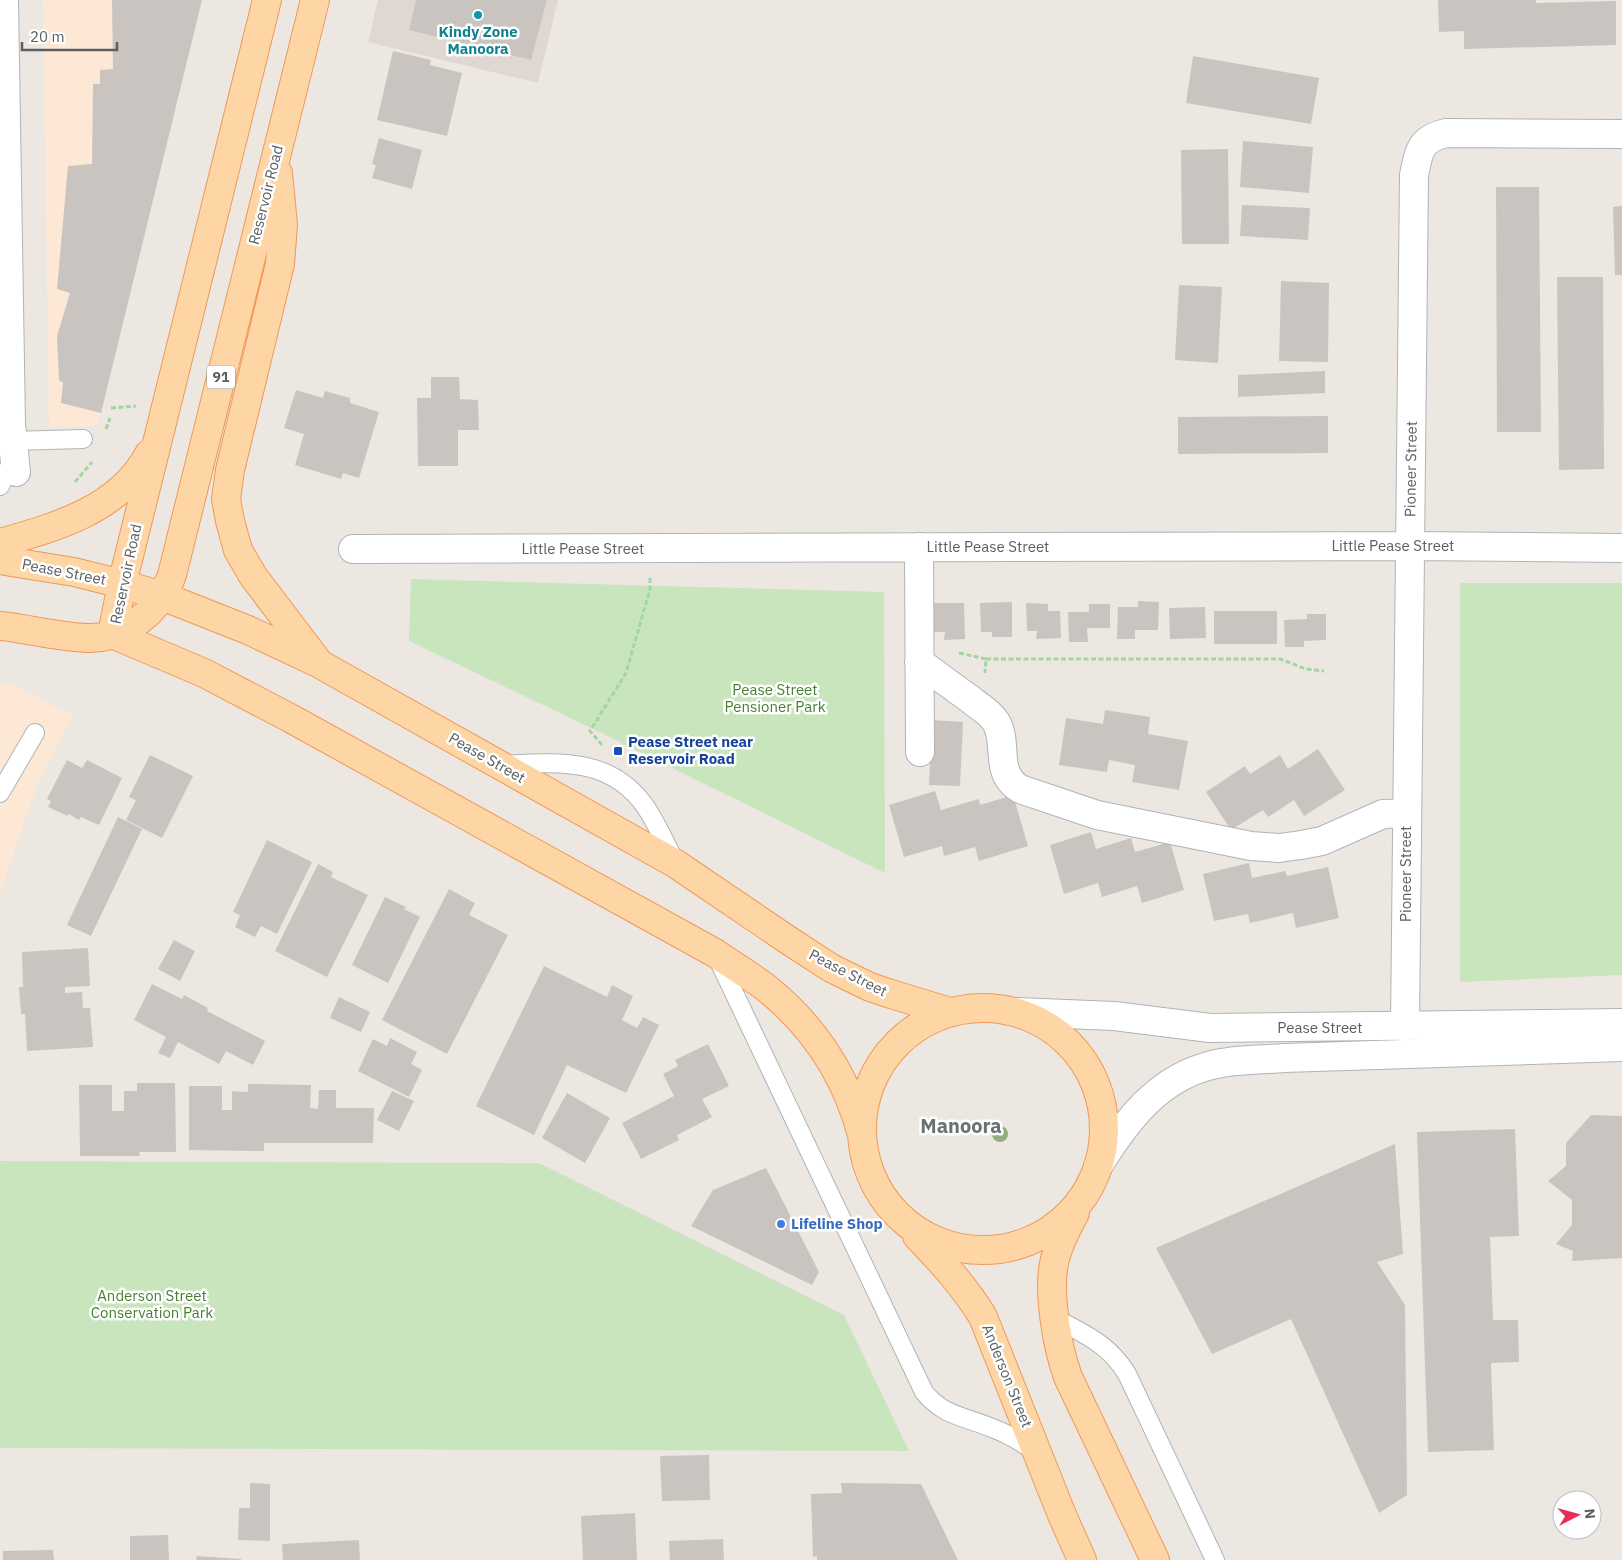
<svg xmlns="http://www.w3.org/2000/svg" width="1622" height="1560" viewBox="0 0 1622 1560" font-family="'IBM Plex Sans',sans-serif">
<rect width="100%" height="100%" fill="#ede7e1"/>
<path fill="#fde8d6" d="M43,0h158l-104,426 -48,1z
M0,684h11l62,32 -36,69 -37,108z"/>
<path fill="#dfd8d2" d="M378,0h180l-20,83 -170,-41z"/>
<path fill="#c9e5bd" d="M411,579l473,13 1,281 -300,-148 -176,-84z
M1460,583h162v392l-162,7z
M0,1161l539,2 305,152 65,136 -909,-3z"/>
<path fill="#cac4c0" d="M112,0h90l-101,413 -40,-10 2,-20 -4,-3 -2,-44 13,-43 -13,-4 11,-123 24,-2 1,-80h7v-14l13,-1z
M416,0h131l-16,60 -122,-30z
M1438,0h98v3l80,-2v44l-152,4v-18l-25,1z
M393,51l38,9 -1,5 32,8 -15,63 -70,-16z
M1193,56l126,22 -8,46 -125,-21z
M379,138l43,12 -10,39 -40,-11 4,-13 -4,-1z
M1243,141l70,6 -4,46 -69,-6z
M1228,149l1,95h-47l-1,-94z
M1496,187h43l2,245h-44z
M1242,205l68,3 -2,32 -68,-4z
M1622,206v69h-7l-2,-68z
M1557,277h46l1,192 -45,1z
M1281,281l48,2 -1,79 -49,-1z
M1179,285l43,2 -4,76 -43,-3z
M1325,371v22l-87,4v-22z
M431,377h28l1,22 18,1 1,30h-21v36h-40l-1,-68h14z
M296,390l27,8 2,-7 25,7v5l29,9 -20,66 -16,-5 -2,6 -46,-14 9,-31 -20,-6z
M1328,416v37l-150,1v-37z
M1138,601l21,1 -1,28h-23v9h-18l1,-32h20z
M1012,602v35h-20v-5h-11l-1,-29z
M931,603h33l1,36 -21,1 1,-8h-13z
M1026,603l22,1v7h12l1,27 -25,1 1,-8h-10z
M1089,604h21v24h-23l1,14h-19l-1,-30h21z
M1205,607l1,31 -36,1 -1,-31z
M1214,611h63v33h-63z
M1307,614h19v26l-22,1v6h-19l-1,-27 23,-1z
M1105,710l45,7 -2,17 40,7 -9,49 -47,-8 3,-17 -26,-5 -2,12 -48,-7 7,-47 37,6z
M932,720l31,2 -3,64 -31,-1z
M1318,749l27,41 -41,26 -10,-16 -26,17 -5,-7 -32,20 -25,-38 39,-26 5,8 30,-19 8,14z
M150,755l43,21 -31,62 -36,-18 10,-20 -7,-3z
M67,760l15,8 5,-8 35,18 -23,47 -18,-8 -2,3 -10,-6 -1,2 -20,-9 3,-6 -4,-2z
M935,791l6,19 38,-11 1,6 33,-10 15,51 -49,15 -4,-14 -31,9 -2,-10 -38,11 -15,-52z
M118,817l24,12 -51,107 -24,-11z
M1091,832l5,17 35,-11 4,14 35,-10 14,48 -42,13 -5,-17 -35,11 -4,-14 -34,11 -14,-49z
M267,840l45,22 -35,72 -16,-8 -6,11 -20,-10 5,-12 -7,-3z
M1249,863l3,15 33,-7 2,5 41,-9 11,51 -43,10 -3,-15 -43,10 -2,-9 -34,7 -11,-47z
M318,864l15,8 -2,5 37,18 -41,82 -52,-26z
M449,889l26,14 -6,12 39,20 -61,119 -65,-34z
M385,897l21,10 -2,2 16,8 -32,66 -36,-18z
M174,940l21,11 -15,30 -22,-12z
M88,948l2,38 -25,1v6l17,-1 1,16h7l3,39 -66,4 -2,-37h-4l-2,-27h4l-1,-35z
M544,966l63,31 5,-12 21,11 -11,24 15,8 6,-11 16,8 -33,68 -59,-28 -33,70 -58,-29z
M152,984l30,15 2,-4 24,13 -1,3 58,30 -12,24 -27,-14 -7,13 -41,-22 -8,16 -12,-5 8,-16 -32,-17z
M339,997l31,15 -9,20 -31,-14z
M390,1038l27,14 -6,12 11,6 -13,27 -51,-26 15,-32 14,7z
M708,1044l21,42 -27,13 10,18 -35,18 2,5 -38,19 -19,-36 52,-27 -11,-22 15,-8 -3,-6z
M137,1083h38l1,69h-37l1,4h-60l-1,-71h33v26h12v-20h13z
M248,1084l63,1 -1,23 8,1 1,-19h17v18h38l-1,35h-109v8l-75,-1v-64h33v24h10v-19l16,1z
M392,1091l22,10 -15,30 -22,-11z
M567,1093l43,25 -25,45 -43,-25z
M1591,1115l31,1v142l-50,3 1,-10 -17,-7 16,-19v-25l-24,-19 18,-15v-23z
M1515,1129l4,107 -29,1 3,83h25l1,42 -28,1 3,87 -66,2 -11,-320z
M1395,1144l8,110 -26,8 28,43 2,190 -28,18 -88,-194 -79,35 -56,-106z
M766,1168l53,104 -7,13 -121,-59 22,-36z
M709,1455l1,45 -48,1 -2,-45z
M250,1483l20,1v57l-32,-1 1,-32h11z
M841,1483l80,1 37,76h-141v-4l-4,1 -2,-63 31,-1z
M635,1513l2,47h-54l-2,-44z
M168,1535l1,25h-39v-24z
M723,1539l1,21h-54l-1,-19z
M359,1540l1,20h-77l-1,-16z
M53,1550l1,10h-51v-9z
M197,1556l44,3v1h-45z"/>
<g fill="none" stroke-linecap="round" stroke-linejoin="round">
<g stroke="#afb4b7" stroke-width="20">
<path id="service" d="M12,441l71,-2
M0,486l14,-29
M502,765c55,-3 110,-9 145,44 11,17 19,36 29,54
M0,793l35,-60
M716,955l208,437c19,24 42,25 68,36 17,6 31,15 45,25
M1055,1318c30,17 53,25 72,56l88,186"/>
</g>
<g stroke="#afb4b7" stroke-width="30">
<path id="minor" d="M4,0l7,424 5,48
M919,547l1,205
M353,549l1057,-3 212,2
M919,662c17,12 34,25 51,37 8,7 20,13 26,23 13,22 -3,50 24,67l77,26 154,31 28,2 22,-3 21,-4 61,-27 24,-1
M1405,1027l9,-852c5,-24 6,-36 32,-42l176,1"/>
</g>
<g stroke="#afb4b7" stroke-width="30">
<path id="tertiary" d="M1018,1012l96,4 96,12 412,-5
M1098,1166c28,-45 60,-88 114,-101 23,-6 48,-5 72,-7l338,-11"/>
</g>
<g stroke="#f09857" stroke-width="30">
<path id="primary" d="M278,173l5,52 -3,39 -50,206 -4,29 4,22 8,29 15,26 63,83
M0,543c56,-16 119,-33 149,-89
M0,560l74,12 48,12 40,12 86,34 70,33 358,201 112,76 43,28 39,19 21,7 59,18
M0,626c29,3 59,11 88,12 28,1 59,-18 74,-42 4,-6 7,-14 10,-21l143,-575
M112,634l92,39 86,45 425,235c16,11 34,22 50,34 49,39 81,88 97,148
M112,634l10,-50 145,-584
M862 1129a121 121 0 1 1 242 0a121 121 0 1 1-242 0Z
M1075,1213c-8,15 -16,29 -20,46 -8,30 2,88 13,118l87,183
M917,1236c24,25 48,51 66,81l79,198 20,45"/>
</g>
<path stroke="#a2d6a1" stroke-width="3" stroke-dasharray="5 2.5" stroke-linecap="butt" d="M111,408l25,-2
M106,429l4,-11
M75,482l17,-20
M959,653l27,6 -1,14
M986,659h294l26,10 18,2
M602,745l-12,-14 36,-58 24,-84v-12"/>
<use href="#service" stroke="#fff" stroke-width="18"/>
<use href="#minor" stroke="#fff" stroke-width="28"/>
<use href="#tertiary" stroke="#fff" stroke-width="28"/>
<use href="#primary" stroke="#fed5a4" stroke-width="28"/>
</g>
<circle fill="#91ae81" cx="1000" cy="1134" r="8"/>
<circle fill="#0f9aa8" stroke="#fff" stroke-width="2" cx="478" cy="15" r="5"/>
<rect fill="#1a4fb4" stroke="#fff" stroke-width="2" x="613" y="746" width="10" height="10" rx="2.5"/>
<circle fill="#3f7fe0" stroke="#fff" stroke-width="2" cx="781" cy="1224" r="5"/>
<g text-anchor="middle" stroke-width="5" stroke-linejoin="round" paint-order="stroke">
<rect fill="#fff" stroke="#8c9091" stroke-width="1" x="207" y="365.5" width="28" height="23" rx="4"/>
<g font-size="14" font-weight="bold" fill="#5a6062">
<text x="221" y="382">91</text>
</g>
<g font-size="15" font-weight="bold" fill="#0d838f" stroke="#fff">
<text x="478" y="37">Kindy Zone<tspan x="478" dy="17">Manoora</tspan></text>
</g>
<g font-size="15" fill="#5a6062" stroke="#fff">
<text transform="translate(266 195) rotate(-76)" y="5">Reservoir Road</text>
<text transform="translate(1411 469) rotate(-89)" y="5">Pioneer Street</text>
<text x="1393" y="551">Little Pease Street</text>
<text x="988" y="552">Little Pease Street</text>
<text x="583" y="554">Little Pease Street</text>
<text transform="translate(64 572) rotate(11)" y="5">Pease Street</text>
<text transform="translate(126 574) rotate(-78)" y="5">Reservoir Road</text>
<text transform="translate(487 758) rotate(30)" y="5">Pease Street</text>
<text transform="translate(1406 874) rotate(-90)" y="5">Pioneer Street</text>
<text transform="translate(848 973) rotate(27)" y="5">Pease Street</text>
<text x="1320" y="1033">Pease Street</text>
<text transform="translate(1007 1376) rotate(68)" y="5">Anderson Street</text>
</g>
<g font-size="15" fill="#468033" stroke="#fff">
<text x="775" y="695">Pease Street<tspan x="775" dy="17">Pensioner Park</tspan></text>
<text x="152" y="1301">Anderson Street<tspan x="152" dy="17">Conservation Park</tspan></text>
</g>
<g font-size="15" font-weight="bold" fill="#164399" stroke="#fff" text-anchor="start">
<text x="628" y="747">Pease Street near<tspan x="628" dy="17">Reservoir Road</tspan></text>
</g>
<g font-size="15" font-weight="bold" fill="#366cbe" stroke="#fff" text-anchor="start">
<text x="791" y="1229">Lifeline Shop</text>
</g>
<g font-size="20" font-weight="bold" fill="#6b7274" stroke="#fff">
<text x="961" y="1133">Manoora</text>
</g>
</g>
<g transform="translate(1577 1515) rotate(84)"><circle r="24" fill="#ffffff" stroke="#bdbfc0"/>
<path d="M0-4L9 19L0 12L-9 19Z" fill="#e82c55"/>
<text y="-8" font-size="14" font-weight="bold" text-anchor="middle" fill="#5a6062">N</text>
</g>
<path d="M22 42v8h95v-8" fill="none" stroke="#5a6062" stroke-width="2.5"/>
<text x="30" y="42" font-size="15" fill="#5a6062" stroke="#ffffff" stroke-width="4" paint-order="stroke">20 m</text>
</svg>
